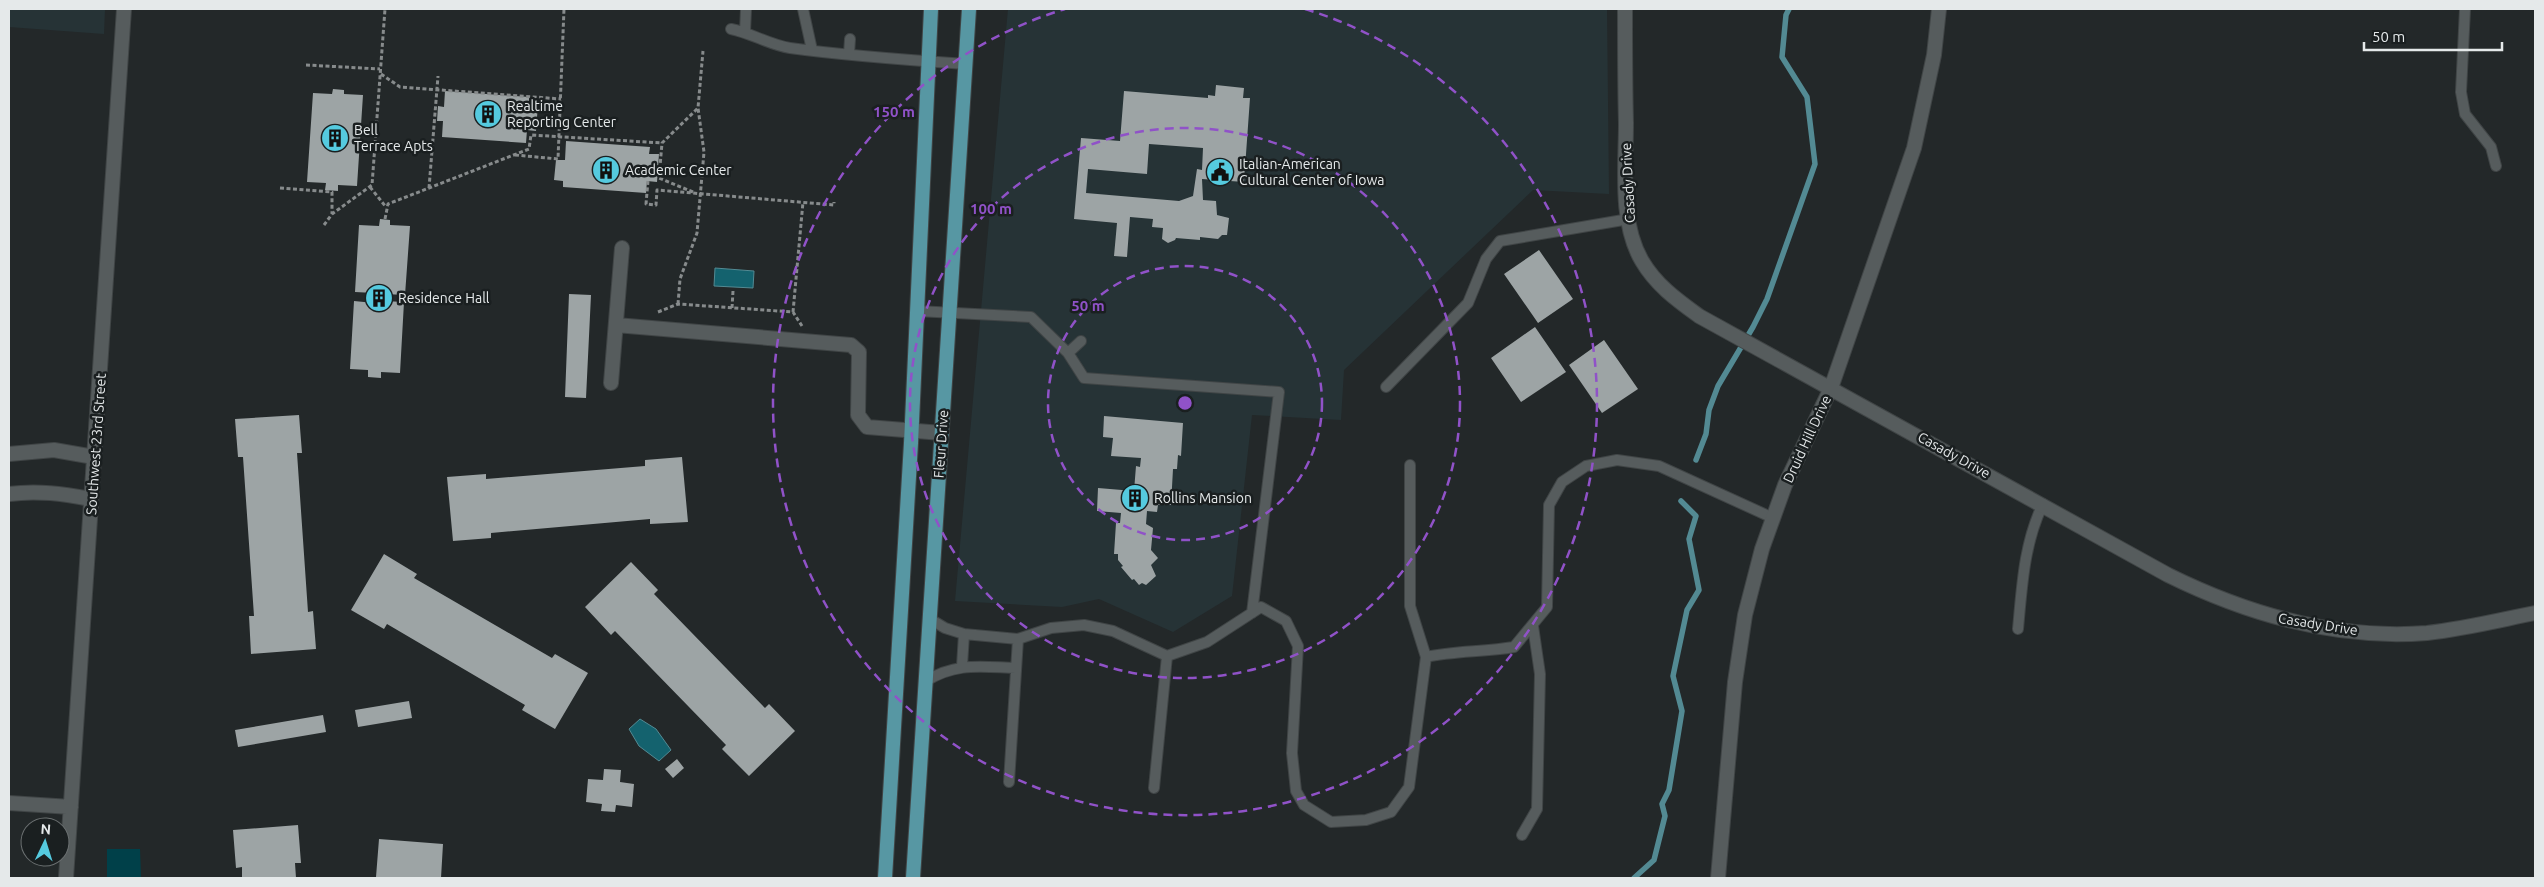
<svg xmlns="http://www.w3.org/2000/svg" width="2544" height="887" viewBox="0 0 2544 887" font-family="Ubuntu,sans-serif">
<rect width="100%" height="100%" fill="#232829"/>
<path fill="#263336" d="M9,9h96l-1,25 -95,-7z
M1008,9h599l2,185 -76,-4 -189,180 -3,50 -89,-5 -20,181 -59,36 -74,-33 -37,8 -107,-6z"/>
<path fill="#004049" d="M107,849h33l1,29h-34z"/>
<path fill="#14626e" stroke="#538a93" d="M715,268l39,3 -1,17 -39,-2z
M640,719l16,10 15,21 -12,11 -20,-15 -10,-17z"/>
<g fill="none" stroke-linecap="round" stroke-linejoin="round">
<path stroke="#538a93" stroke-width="5.5" d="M1696,460l10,-26 3,-24 9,-24 35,-59 14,-28 48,-135 -8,-67 -25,-40 4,-42 3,-6
M1634,878l20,-18 11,-44 -3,-12 7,-14 13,-79 -9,-35 14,-66 12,-20 -10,-51 7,-23 -15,-15"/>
</g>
<path fill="#9da4a5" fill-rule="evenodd" d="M1216,85l28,3 -1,10h7l-6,84 -42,-3 1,21 13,1 1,14 12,3 -2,17h-5l-4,4 -18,-2v3l-24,-2 -1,2 -7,3 -6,-4 1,-11 -11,-1 1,-8 -23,-2 -3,40 -13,-1 3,-33 -43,-4 7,-81 39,3 4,-50 84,7v-3l7,1zM1149,144l54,4 -1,22 -5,-1 -4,27 -14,5 -93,-8 2,-24 59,5z
M333,89l11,1v4l19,1 -6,91 -19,-1v6l-13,-1 1,-7 -19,-1 6,-89 19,1z
M445,91l84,6v6l9,1 -2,27 -9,-1 -1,13 -84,-6 1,-16h-6l1,-15 6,1z
M566,141l84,6 -1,7h10l-2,28 -10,-1 -1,12 -83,-6v-6l-9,-1 2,-20h9z
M380,219l10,1v5l20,1 -5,69 -20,-1 -1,7 20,1 -4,71 -19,-1v6l-13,-1v-7l-18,-1 4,-68 20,2v-10l-19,-1 4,-67 20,1z
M1539,250l34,49 -35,24 -34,-49z
M569,294l22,1 -5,103 -21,-1z
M1535,327l31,45 -45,30 -30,-44z
M1604,340l34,49 -36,24 -33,-48z
M299,415l3,38h-5l11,159 5,-1 3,38 -65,5 -2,-38h5l-11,-159h-5l-3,-38z
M1104,416l79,7 -2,33 -3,-1 -1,14h-4l-2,36h-13l-1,7 -10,-1 -1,13 7,4 -2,22 7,8 -7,7 5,11 -10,9 -4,-2 -3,2 -5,-6 -2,1 -11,-13 2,-1 -5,-6v-6h-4l2,-31h4l1,-10 -24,-2 1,-23 36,3 2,-25 4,1 1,-9 -30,-2 2,-18 -10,-1z
M682,457l6,65 -38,2v-5l-159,14v5l-38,3 -6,-64 39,-3v5l159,-13v-6z
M384,554l33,20 -3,4 138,80 3,-4 33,19 -33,56 -33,-19 3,-5 -138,-81 -3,5 -33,-19z
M631,562l27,28 -4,4 111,114 4,-4 26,27 -46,45 -27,-27 4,-4 -111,-114 -4,4 -26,-28z
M409,701l3,17 -54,9 -3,-17z
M323,715l3,17 -88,15 -3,-17z
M677,759l7,9 -11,10 -8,-9z
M604,769l17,1 -1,12 14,2 -2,23 -16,-2 -1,7 -14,-1 1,-7 -16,-2 2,-23 15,1z
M298,825l3,38h-6l1,15h-54v-11l-6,1 -3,-38z
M379,839l64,5 -2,34 -65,-1z"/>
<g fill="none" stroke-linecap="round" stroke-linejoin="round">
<g stroke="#404546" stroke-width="12">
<path id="service" d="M803,9l9,41
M2465,9l-4,83 4,22 26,33 5,19
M731,29c20,4 39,16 59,19 58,8 117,12 176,16
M745,32l1,-23
M849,54l1,-15
M917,311l114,6 37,36 16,25 195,14 -27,221
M1068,353l13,-12
M1386,387l82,-84 18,-44 14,-18 129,-22
M1410,465v141l16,51
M930,619l15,9 19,6 54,5 33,-11 33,-3 29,6 54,25 40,-14 54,-35 25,14 12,25 -6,107 4,38 8,14 27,17 35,-2 25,-8 18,-25 17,-130c28,-6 59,-5 88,-10l33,-40 2,-102 13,-23 24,-16 31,-6 42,6 114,52
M2018,629c4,-43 6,-86 25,-125
M962,666l2,-32
M926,681c31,-19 55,-14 90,-13
M1009,782l9,-143
M1154,788l13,-132
M1522,835l15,-26 3,-135 -7,-48"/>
</g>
<g stroke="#404546" stroke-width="16">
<path id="minor" d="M1625,9c0,38 0,76 1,114 0,44 -7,99 16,138 14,24 35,39 57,55l469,259c81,40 168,65 259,58 37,-4 73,-13 108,-20
M616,325l235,20 8,7 -1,63 9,12 75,6
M611,383l11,-135
M9,454l45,-4 40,7
M9,494c29,-4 54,0 82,5
M9,803l62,4
M66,878l58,-869
M1718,878l17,-196 10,-67 17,-66 23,-64 46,-97 83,-240 20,-93 5,-46"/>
</g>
<g stroke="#404546" stroke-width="16">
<path id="primary" d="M885,878l26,-435 20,-434
M913,878l56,-869"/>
</g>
<path stroke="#878b8c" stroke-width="3" stroke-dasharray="4 2.5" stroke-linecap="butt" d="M306,65l74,4
M381,74l19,13 161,12
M515,155l43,4 6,-150
M648,181l-2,23 10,1 1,-15 177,15v-3
M370,187l16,20
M280,188l52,4v22
M429,188l9,-112
M693,192l-34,-14 3,-35 36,-35
M385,219l3,-15 141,-55 2,-14 131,8
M324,225l8,-11 40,-29 13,-176
M678,304l2,-25 17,-46 7,-81 -6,-44 5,-57
M732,308l1,-17
M658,312l20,-8 115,8 9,14
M793,312l10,-110"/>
<use href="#service" stroke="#565c5d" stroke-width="10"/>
<use href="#minor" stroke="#565c5d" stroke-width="14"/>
<use href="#primary" stroke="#5797a3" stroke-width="14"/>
</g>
<g fill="none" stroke="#9052c8" stroke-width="2.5" stroke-dasharray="9 6">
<circle cx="1185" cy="403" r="137"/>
<circle cx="1185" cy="403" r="275"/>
<path d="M1305 9A412 412 0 1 1 1065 9"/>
</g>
<defs>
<g id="building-disc" transform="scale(1.4375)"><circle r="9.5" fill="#55cadf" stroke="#1a1f20"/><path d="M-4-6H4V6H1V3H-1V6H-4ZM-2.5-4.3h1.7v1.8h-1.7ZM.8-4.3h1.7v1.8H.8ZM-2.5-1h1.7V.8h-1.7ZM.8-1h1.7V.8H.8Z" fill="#111"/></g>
<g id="civic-disc" transform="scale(1.4375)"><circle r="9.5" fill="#55cadf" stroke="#1a1f20"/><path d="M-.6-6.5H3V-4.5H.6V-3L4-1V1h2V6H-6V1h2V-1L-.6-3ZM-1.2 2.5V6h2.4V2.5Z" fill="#111"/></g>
</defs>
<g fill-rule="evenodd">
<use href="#building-disc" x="488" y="114"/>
<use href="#building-disc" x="335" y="138"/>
<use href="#building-disc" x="606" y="170"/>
<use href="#civic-disc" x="1220" y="172"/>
<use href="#building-disc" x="379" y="298"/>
<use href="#building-disc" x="1135" y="498"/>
</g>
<g text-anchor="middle" stroke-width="5" stroke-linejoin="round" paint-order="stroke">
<g font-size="14" fill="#e5e9ea" stroke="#1a1f20" text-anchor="start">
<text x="507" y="111">Realtime<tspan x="507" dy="16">Reporting Center</tspan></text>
<text x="354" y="135">Bell<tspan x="354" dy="16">Terrace Apts</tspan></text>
<text x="1239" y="169">Italian-American<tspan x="1239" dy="16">Cultural Center of Iowa</tspan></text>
<text x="625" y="175">Academic Center</text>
<text x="398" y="303">Residence Hall</text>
<text x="1154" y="503">Rollins Mansion</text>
</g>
<g font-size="14" fill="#e5e9ea" stroke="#1a1f20">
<text transform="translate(1628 183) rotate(-93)" y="5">Casady Drive</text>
<text transform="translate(1807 439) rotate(-65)" y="5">Druid Hill Drive</text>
<text transform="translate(96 444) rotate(-86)" y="5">Southwest 23rd Street</text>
<text transform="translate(941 444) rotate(-86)" y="5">Fleur Drive</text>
<text transform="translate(1954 455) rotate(29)" y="5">Casady Drive</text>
<text transform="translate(2318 624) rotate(9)" y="5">Casady Drive</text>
</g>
</g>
<circle cx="1185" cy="403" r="8" fill="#9052c8" stroke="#1a1f20" stroke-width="2.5"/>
<g font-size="15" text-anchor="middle" font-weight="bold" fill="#9052c8" stroke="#1a1f20" stroke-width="5" stroke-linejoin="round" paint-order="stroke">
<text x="894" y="117">150 m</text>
<text x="991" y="214">100 m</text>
<text x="1088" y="311">50 m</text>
</g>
<rect width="2544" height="887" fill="none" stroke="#e5e9ea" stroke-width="20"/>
<g transform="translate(45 842) rotate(4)"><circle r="24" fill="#1a1f20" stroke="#6b7071"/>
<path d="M0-4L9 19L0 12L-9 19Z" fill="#55cadf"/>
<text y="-8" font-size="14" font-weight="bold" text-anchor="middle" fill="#e5e9ea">N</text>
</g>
<path d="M2364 42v8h138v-8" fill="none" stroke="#e5e9ea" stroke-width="2.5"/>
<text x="2372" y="42" font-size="15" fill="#e5e9ea" stroke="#1a1f20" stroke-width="4" paint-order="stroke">50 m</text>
</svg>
